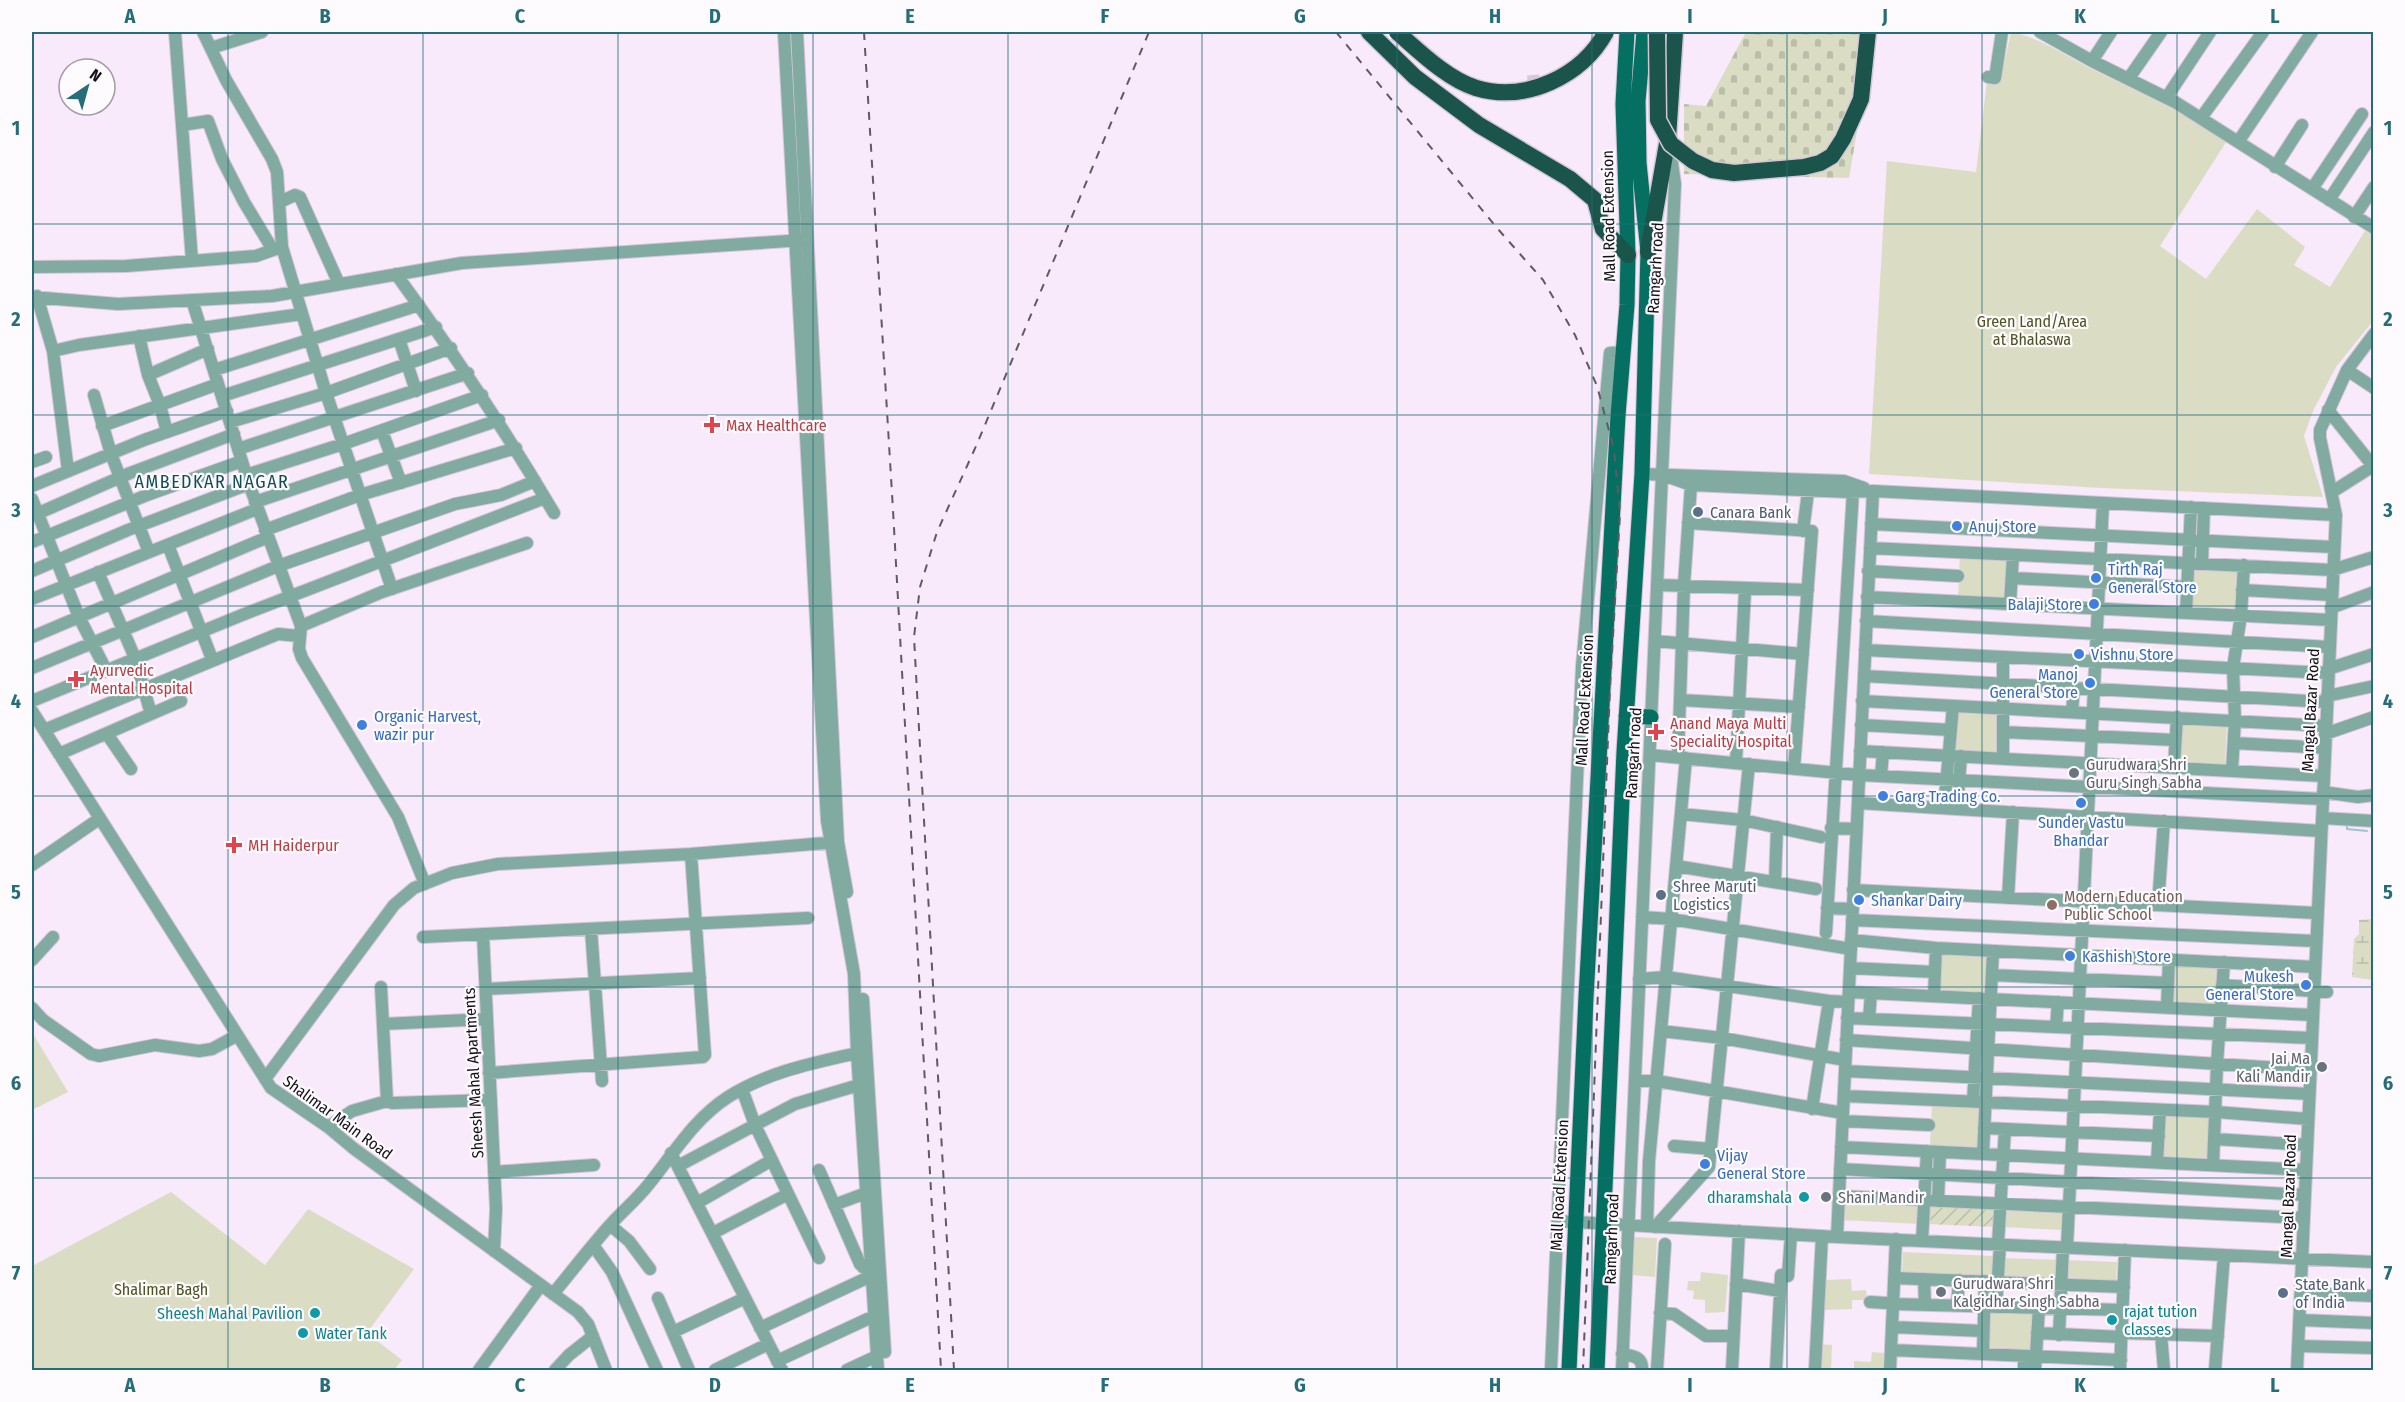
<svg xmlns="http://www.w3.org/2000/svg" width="2405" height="1402" viewBox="0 0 2405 1402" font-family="'Fira Sans Condensed',sans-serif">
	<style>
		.green { fill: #daddc3 }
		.wetland { fill: url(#wetland-marsh) }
		.cemetery { fill: url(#cemetery-stones) }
		.garden { fill: url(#garden-furrows) }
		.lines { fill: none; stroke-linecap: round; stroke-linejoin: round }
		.stream { stroke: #a0c3d1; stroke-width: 2 }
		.minor-tunnel { stroke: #d6c9d9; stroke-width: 12; stroke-dasharray: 12 6; stroke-linecap: butt }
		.minor-casing { stroke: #d4c6d7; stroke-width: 14 }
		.major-casing { stroke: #d4c6d7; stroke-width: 17 }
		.highway-casing { stroke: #d4c6d7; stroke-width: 19 }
		.minor { stroke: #81aaa1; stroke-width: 12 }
		.major { stroke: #057062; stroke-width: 15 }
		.highway { stroke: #1a544b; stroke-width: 16 }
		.rail { stroke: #615963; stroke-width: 2; stroke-dasharray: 8 8; stroke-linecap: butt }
		.highway-bridge-casing { stroke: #d4c6d7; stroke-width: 19; stroke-linecap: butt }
		.highway-bridge { stroke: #1a544b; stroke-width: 16 }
		.grid { fill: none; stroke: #256d79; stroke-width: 1.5; stroke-opacity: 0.55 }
		.health-dot { fill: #e0444e; stroke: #fefbfe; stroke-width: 2 }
		.service-dot { fill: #5c6f8a; stroke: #fefbfe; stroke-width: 2 }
		.shop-dot { fill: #3f7fe0; stroke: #fefbfe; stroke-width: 2 }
		.worship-dot { fill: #6b7280; stroke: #fefbfe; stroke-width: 2 }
		.education-dot { fill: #8d6e63; stroke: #fefbfe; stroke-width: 2 }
		.culture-dot { fill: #0f9aa8; stroke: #fefbfe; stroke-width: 2 }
		.labels { text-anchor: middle; stroke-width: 4.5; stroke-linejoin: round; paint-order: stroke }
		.street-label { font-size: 16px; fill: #161117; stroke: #fefbfe }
		.park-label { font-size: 16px; fill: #50531f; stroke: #fefbfe }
		.health-label { font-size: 16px; fill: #be3a42; stroke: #fefbfe; text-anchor: start }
		.service-label { font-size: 16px; fill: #4e5e75; stroke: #fefbfe; text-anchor: start }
		.shop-label { font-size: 16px; fill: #366cbe; stroke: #fefbfe; text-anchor: start }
		.worship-label { font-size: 16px; fill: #5b616d; stroke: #fefbfe; text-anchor: start }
		.education-label { font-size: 16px; fill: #785e54; stroke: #fefbfe; text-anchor: start }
		.culture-label { font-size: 16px; fill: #0d838f; stroke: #fefbfe; text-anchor: end }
		.neighbourhood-label { font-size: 18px; letter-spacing: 1.5px; fill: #0f4c55; stroke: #fefbfe }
		.neatline { fill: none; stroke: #256d79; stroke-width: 2 }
		.grid-label { font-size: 20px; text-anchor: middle; font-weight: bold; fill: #256d79 }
	</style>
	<defs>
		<pattern id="wetland-marsh" width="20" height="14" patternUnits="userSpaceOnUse" patternTransform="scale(1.5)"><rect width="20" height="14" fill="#daddc3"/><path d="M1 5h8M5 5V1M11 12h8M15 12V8" fill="none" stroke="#babda7"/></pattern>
		<pattern id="cemetery-stones" width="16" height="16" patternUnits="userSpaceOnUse" patternTransform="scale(1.5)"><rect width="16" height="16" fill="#daddc3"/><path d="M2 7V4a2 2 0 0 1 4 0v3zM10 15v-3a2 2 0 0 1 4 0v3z" fill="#babda7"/></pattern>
		<pattern id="garden-furrows" width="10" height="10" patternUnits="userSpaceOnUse" patternTransform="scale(1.5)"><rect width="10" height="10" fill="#daddc3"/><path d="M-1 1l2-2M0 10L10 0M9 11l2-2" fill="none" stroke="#babda7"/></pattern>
	</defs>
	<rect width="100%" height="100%" fill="#f8e9fb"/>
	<path class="green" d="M2011,32C2042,38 2069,58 2098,72C2142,94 2187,112 2228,139L2160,246L2206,279L2257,209L2305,247L2294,265L2330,287L2365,231L2373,236V321L2336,367L2313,411L2304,436L2323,497L2101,488L1869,474L1887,161L1976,172L1987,81L2001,78Z
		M1960,555L2010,558L2008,601L1958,598Z
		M2192,566L2239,568L2237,608L2191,606Z
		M1955,711L2002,713L2000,754L1954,752Z
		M2180,721L2227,723L2225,764L2179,762Z
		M1939,952L1986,954L1984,994L1937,992Z
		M2171,963L2218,965L2216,1006L2169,1004Z
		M32,1032L68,1092L32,1110Z
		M1932,1104L1982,1106L1980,1147L1930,1145Z
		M2164,1115L2210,1117L2209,1158L2162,1156Z
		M171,1192L265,1265L308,1209L414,1269L367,1333L402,1360L394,1370H32V1266Z
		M1842,1199L1921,1204L1920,1224L1841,1220Z
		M2002,1207L2066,1210L2064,1230L2001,1227Z
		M1634,1237L1657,1238L1655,1277L1631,1275Z
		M1903,1252L1993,1256L1992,1279L1902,1275Z
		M2003,1258L2059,1260V1281L2002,1279Z
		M2067,1260L2117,1262L2116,1283L2066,1281Z
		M1701,1272L1728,1275L1725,1312L1705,1313V1300L1693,1299L1694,1291L1687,1290L1688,1281H1700Z
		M1851,1279L1852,1291L1866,1290L1867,1300H1852V1309L1823,1310L1825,1280Z
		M1989,1309L2035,1311L2034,1352L1987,1350Z
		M1819,1344L1832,1345L1831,1370H1818Z
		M1872,1352L1884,1353L1883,1370H1854V1361L1871,1362Z"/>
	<path class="wetland" d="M2373,919V980L2352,977L2354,939L2359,934V920Z"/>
	<path class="cemetery" d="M1746,32H1874L1849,178L1684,174V104L1706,106Z"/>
	<path class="garden" d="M1927,1203L1997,1207L1996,1227L1926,1224Z"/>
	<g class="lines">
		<path class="stream" d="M2347,825V829L2367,831"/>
		<path class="minor-tunnel" d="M1533,75L1535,97"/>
		<defs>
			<path id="minor" d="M175,32L182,125L208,121L222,159L244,202L273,250L282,247
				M203,32L226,80L272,159L277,172L282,247L326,393L392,589
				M784,32L827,821L854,974L857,1053L878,1370
				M797,32L838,842L847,892
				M2040,32L2092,61L2175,102L2374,228
				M211,48L262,32
				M2092,61L2111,32
				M1988,77L1995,78L2002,32
				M2129,78L2161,32
				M2167,97L2210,32
				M2201,118L2263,32
				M182,125L192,261
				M2238,142L2312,32
				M2275,167L2302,125
				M2312,189L2362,114
				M2329,200L2374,132
				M280,202L295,195L300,197L339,284
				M2354,217L2374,187
				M32,267L126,266L256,256L273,250
				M396,274C453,352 505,430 554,513
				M37,296L53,351L68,471
				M32,297L118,304L272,296L462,263L803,240
				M192,300L249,484L301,626L299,649L302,658L398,817L425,884
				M139,336L148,375L160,405L167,432
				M399,339L416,391
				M53,351L79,345L302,314
				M214,370L419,305
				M2347,370L2374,388
				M148,375L208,349
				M94,395L111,454L149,552
				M222,396L436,327
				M2328,410L2373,466L2332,492
				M230,422L326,393L451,348
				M102,426L218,384
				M382,431L401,483
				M238,449L468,373
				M32,462L46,457
				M1642,474L1844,481L1864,488
				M246,475L343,444L482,395
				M1663,475L1691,485L1847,492L1873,491L2336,515L2297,1370
				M32,486L144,440L227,411
				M32,499L79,617L106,670
				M255,502L499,420
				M2336,515L2320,438V430L2347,370L2374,334
				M32,516L130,473L234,434
				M1688,523L1812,531L1794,769
				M1871,524L2333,547
				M265,530L360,495L516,448
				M1803,531L1809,484
				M32,542L147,495L242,461
				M168,545L212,659
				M1870,548L2332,570L2374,557
				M2202,563L2204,508
				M32,571L128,530L249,484
				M1868,571L1958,576
				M98,572L135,658L151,714
				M2012,578L2188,587
				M1658,585L1808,590
				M2242,590L2331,595
				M1867,597L2330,620
				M32,599L257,509
				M2010,604L2013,555
				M2331,608L2374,592
				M2186,613L2191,507
				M1866,621L2329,647
				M301,626L382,592L527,543
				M32,637L268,537
				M1655,641L1803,654
				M1865,650L2328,673
				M2003,657V758
				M32,668L278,566L455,504L501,495L535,481
				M2328,669L2374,654
				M1864,676L2327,702
				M2327,696L2374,686
				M1681,700L1799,707
				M32,701L242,615L545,498
				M1862,701L2326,726
				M32,711L271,1088L328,1127L353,1148L578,1312L588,1324L606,1370
				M2072,712L2074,687
				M1861,725L1951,730
				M44,730L278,634L299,636
				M2003,732L2175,740
				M107,734L131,769
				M2325,734L2374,717
				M2234,743L2325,748
				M1860,751L2323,776
				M59,754L181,701
				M1650,755L1859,775L2322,799
				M1678,757L1684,585L1691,485
				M1736,763L1745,590
				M2174,767L2177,717
				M2232,770L2235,720L2233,668L2241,615L2244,565
				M1881,776L1883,752
				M2323,792L2358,797L2374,795
				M1858,803L2321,831
				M1944,808L1953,706
				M1957,809L1961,756
				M1681,814L1743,820L1821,837
				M2322,818L2374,821
				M1831,828L1856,829
				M32,865L99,819
				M1676,866L1816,889
				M1775,881L1777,827
				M1853,890L2317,913
				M2008,898L2013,812
				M2158,905L2164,821
				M1827,908L1853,909
				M1642,917L1671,919L1851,949
				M1852,920L2316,941
				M591,929L602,1081
				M1826,933L1853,491
				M483,934L496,1209L494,1251
				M423,937L808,918
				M1851,940L1936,948L2315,967
				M32,960L53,937
				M1850,968L1935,972
				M1992,975L2168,983
				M1639,979L1666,977L1829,1001L1848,1002
				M2222,985L2327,992
				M381,987L387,1101L392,1103L491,1100
				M486,989L700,978
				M1849,992L2313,1015
				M1934,996L1936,948
				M863,999L885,1352
				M2167,1007L2169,959
				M32,1008L43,1020L91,1054L99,1056L155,1045L199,1051L212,1049L236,1036
				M1847,1018L2312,1038
				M1869,1019L1871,993
				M383,1024L487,1019
				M2056,1027L2058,1002
				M1661,1031L1722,1038L1845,1060
				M1846,1040L2311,1070
				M1845,1071L2309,1094
				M489,1073L703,1057L705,1055L691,854
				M265,1079L394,905L414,888L452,873L498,864L691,854L837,842
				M1635,1081H1657L1843,1113
				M742,1089L755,1125L795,1104L859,1085
				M1844,1096L2216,1112L2308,1119
				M1973,1101L1979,998
				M1812,1109L1829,1001
				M1843,1121L1929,1125
				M328,1127L352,1111L387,1101
				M1984,1128L2159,1136
				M2215,1139L2307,1145
				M1674,1146L1711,1149
				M1841,1147L2306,1170
				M671,1153L782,1370
				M1983,1154L1993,951
				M2157,1162L2160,1110
				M2213,1165L2217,1064L2224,962
				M678,1166L755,1125L819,1258
				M1840,1169L2305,1195
				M819,1170L860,1264L864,1268H871
				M494,1172L594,1165
				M1839,1196L2304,1218
				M1938,1201L1940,1152
				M697,1203L772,1160
				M834,1205L866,1193
				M1558,1221L1837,1237L2374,1262
				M610,1225L629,1241L650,1269
				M1647,1226L1649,1161L1686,758
				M1655,1227L1709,1167L1749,764
				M713,1233L788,1194
				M1837,1237L1873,491
				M1922,1241L1927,1151
				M1998,1244L2005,1129
				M593,1245L612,1272L657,1370
				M2067,1247L2103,503
				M1894,1278L2124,1287
				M1924,1279L1925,1305
				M1736,1284L1780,1291
				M2301,1293L2374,1296
				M553,1294C572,1271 591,1246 611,1224C623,1211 638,1198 649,1184C674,1153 694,1119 728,1097C767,1072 813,1063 857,1053
				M658,1298L689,1370
				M1870,1302L1887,1303
				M1893,1304L2123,1310
				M1957,1306L1959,1280
				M1996,1307L2000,1244
				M1660,1313L1674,1314L1706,1336H1733
				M2300,1320L2374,1323
				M1892,1327L1983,1331
				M760,1328L871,1276
				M673,1332L745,1298
				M2037,1333L2122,1337
				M2122,1333L2218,1336
				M2161,1334L2164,1370
				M2059,1335L2063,1247
				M2298,1346L2374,1348
				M1891,1350L2121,1360
				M1622,1354C1634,1356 1643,1357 1642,1370
				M1983,1354L1985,1281
				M777,1361L874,1316
				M479,1370L541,1285
				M555,1370L569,1355L593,1336
				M715,1370L768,1344
				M847,1370L877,1356
				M1551,1370L1582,666L1610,353L1623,352
				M1622,1370L1675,184L1670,148
				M1657,1370L1665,1244
				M1732,1370L1739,1231
				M1776,1370L1781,1275L1788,1276L1791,1234
				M1815,1370L1822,1236
				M1890,1370L1896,1239
				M2024,1370V1356
				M2035,1370L2039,1308
				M2120,1370L2125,1250
				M2215,1370L2224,1255"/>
			<path id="major" d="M1626,716L1651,717
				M1569,1370L1586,997L1618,415L1627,305L1628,255L1623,104L1627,32
				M1597,1370L1624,752L1642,474L1648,252L1639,163L1638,101L1644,32"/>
			<path id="highway" d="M1369,32L1415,77L1479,125L1570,179L1595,200L1603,229L1628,255
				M1648,252L1668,138L1675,32"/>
		</defs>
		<use href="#minor" class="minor-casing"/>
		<use href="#major" class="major-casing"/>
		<use href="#highway" class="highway-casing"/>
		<use href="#minor" class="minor"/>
		<use href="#major" class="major"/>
		<use href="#highway" class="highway"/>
		<path class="rail" d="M864,32L893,510L941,1370
			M1336,32L1497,228L1543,280L1575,335L1597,386L1614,449L1620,513L1610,687L1583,1370
			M954,1370L914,637L920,587L937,532L977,444L1149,32"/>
		<defs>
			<path id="highway-bridge" d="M1397,32C1419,51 1447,79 1476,88C1526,103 1582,76 1606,32
				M1657,32L1658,120L1671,144L1693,161L1712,170L1734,173L1804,167L1820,163L1832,156L1843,139L1861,99L1868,32"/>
		</defs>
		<use href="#highway-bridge" class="highway-bridge-casing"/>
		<use href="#highway-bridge" class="highway-bridge"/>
	</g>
	<path class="grid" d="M228,32V1370M423,32V1370M618,32V1370M813,32V1370M1008,32V1370M1202,32V1370M1397,32V1370M1592,32V1370M1787,32V1370M1982,32V1370M2177,32V1370M32,224H2374M32,415H2374M32,606H2374M32,796H2374M32,987H2374M32,1178H2374"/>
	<g class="health-dot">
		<path d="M709 416h6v6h6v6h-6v6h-6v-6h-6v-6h6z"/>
		<path d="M73 670h6v6h6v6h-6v6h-6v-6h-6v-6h6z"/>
		<path d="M1653 723h6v6h6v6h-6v6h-6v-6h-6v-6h6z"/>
		<path d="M231 836h6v6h6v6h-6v6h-6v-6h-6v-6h6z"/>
	</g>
	<g class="service-dot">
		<circle cx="1698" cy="512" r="6"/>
		<circle cx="1661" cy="895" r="6"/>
		<circle cx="2283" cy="1293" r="6"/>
	</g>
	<g class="shop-dot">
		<circle cx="1957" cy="526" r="6"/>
		<circle cx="2096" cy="578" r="6"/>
		<circle cx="2094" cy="604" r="6"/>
		<circle cx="2079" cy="654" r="6"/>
		<circle cx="2090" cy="683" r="6"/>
		<circle cx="362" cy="725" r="6"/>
		<circle cx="1883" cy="796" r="6"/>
		<circle cx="2081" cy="803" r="6"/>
		<circle cx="1859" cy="900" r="6"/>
		<circle cx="2070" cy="956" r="6"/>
		<circle cx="2306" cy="985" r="6"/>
		<circle cx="1705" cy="1164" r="6"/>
	</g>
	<g class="worship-dot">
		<circle cx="2074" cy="773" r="6"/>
		<circle cx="2322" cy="1067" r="6"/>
		<circle cx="1826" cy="1197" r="6"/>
		<circle cx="1941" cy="1292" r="6"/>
	</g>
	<circle class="education-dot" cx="2052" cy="905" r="6"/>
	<g class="culture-dot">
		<circle cx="1804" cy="1197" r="6"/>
		<circle cx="315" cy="1313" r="6"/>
		<circle cx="2112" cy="1320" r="6"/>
		<circle cx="303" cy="1333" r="6"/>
	</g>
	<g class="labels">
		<g class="street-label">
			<text transform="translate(1608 216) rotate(-91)" y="6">Mall Road Extension</text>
			<text transform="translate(1655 268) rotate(-87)" y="6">Ramgarh road</text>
			<text transform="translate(1584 700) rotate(-87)" y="6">Mall Road Extension</text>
			<text transform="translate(2310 710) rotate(-87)" y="6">Mangal Bazar Road</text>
			<text transform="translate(1633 753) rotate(-87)" y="6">Ramgarh road</text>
			<text transform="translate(473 1073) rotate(-93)" y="6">Sheesh Mahal Apartments</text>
			<text transform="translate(338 1117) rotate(36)" y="6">Shalimar Main Road</text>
			<text transform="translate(1559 1185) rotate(-87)" y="6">Mall Road Extension</text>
			<text transform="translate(2288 1196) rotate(-88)" y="6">Mangal Bazar Road</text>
			<text transform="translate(1611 1239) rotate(-88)" y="6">Ramgarh road</text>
		</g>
		<g class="park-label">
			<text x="2032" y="327">Green Land/Area<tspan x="2032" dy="18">at Bhalaswa</tspan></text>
			<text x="161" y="1295">Shalimar Bagh</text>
		</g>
		<g class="health-label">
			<text x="726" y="431">Max Healthcare</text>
			<text x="90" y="676">Ayurvedic<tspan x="90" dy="18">Mental Hospital</tspan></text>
			<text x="1670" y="729">Anand Maya Multi<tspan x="1670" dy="18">Speciality Hospital</tspan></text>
			<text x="248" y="851">MH Haiderpur</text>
		</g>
		<g class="service-label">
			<text x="1710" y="518">Canara Bank</text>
			<text x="1673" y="892">Shree Maruti<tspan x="1673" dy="18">Logistics</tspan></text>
			<text x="2295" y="1290">State Bank<tspan x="2295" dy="18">of India</tspan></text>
		</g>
		<g class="shop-label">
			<text x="1969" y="532">Anuj Store</text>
			<text x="2108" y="575">Tirth Raj<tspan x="2108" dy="18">General Store</tspan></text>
			<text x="2082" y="610" text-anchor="end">Balaji Store</text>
			<text x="2091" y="660">Vishnu Store</text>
			<text x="2078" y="680" text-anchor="end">Manoj<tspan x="2078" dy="18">General Store</tspan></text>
			<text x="374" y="722">Organic Harvest,<tspan x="374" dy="18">wazir pur</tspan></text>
			<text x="1895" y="802">Garg Trading Co.</text>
			<text x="2081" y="828" text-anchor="middle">Sunder Vastu<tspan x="2081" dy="18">Bhandar</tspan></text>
			<text x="1871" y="906">Shankar Dairy</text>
			<text x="2082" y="962">Kashish Store</text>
			<text x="2294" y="982" text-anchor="end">Mukesh<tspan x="2294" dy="18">General Store</tspan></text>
			<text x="1717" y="1161">Vijay<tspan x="1717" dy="18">General Store</tspan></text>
		</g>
		<g class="worship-label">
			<text x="2086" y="770">Gurudwara Shri<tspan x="2086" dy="18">Guru Singh Sabha</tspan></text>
			<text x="2310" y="1064" text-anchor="end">Jai Ma<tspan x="2310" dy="18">Kali Mandir</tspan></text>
			<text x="1838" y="1203">Shani Mandir</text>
			<text x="1953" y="1289">Gurudwara Shri<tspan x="1953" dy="18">Kalgidhar Singh Sabha</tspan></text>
		</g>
		<g class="education-label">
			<text x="2064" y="902">Modern Education<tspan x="2064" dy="18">Public School</tspan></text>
		</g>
		<g class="culture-label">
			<text x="1792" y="1203">dharamshala</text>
			<text x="2124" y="1317" text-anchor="start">rajat tution<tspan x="2124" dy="18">classes</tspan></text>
			<text x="303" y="1319">Sheesh Mahal Pavilion</text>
			<text x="315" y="1339" text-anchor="start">Water Tank</text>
		</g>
		<g class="neighbourhood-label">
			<text x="212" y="488">AMBEDKAR NAGAR</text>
		</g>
	</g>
	<rect width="2405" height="1402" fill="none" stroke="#fefbfe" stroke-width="66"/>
	<g transform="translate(87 87) rotate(36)"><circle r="28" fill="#fefbfe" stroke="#a19da2" stroke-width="1.5"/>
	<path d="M0-4.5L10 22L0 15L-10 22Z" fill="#256d79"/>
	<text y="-9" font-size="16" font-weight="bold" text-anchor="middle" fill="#161117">N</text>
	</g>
	<rect x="33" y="33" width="2339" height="1336" class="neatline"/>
	<g class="grid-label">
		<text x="130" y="23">A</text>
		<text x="325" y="23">B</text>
		<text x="520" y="23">C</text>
		<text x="715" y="23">D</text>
		<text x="910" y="23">E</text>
		<text x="1105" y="23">F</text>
		<text x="1300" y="23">G</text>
		<text x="1495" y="23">H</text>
		<text x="1690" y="23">I</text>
		<text x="1885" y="23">J</text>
		<text x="2080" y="23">K</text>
		<text x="2275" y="23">L</text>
		<text x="16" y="135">1</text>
		<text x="2388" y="135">1</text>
		<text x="16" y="326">2</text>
		<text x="2388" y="326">2</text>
		<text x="16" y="517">3</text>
		<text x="2388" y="517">3</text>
		<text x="16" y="708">4</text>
		<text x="2388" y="708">4</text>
		<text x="16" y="899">5</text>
		<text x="2388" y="899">5</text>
		<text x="16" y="1090">6</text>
		<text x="2388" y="1090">6</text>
		<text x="16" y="1280">7</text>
		<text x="2388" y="1280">7</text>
		<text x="130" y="1392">A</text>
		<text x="325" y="1392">B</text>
		<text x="520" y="1392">C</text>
		<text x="715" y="1392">D</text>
		<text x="910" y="1392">E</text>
		<text x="1105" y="1392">F</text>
		<text x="1300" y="1392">G</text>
		<text x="1495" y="1392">H</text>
		<text x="1690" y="1392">I</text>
		<text x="1885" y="1392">J</text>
		<text x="2080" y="1392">K</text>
		<text x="2275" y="1392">L</text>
	</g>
</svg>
